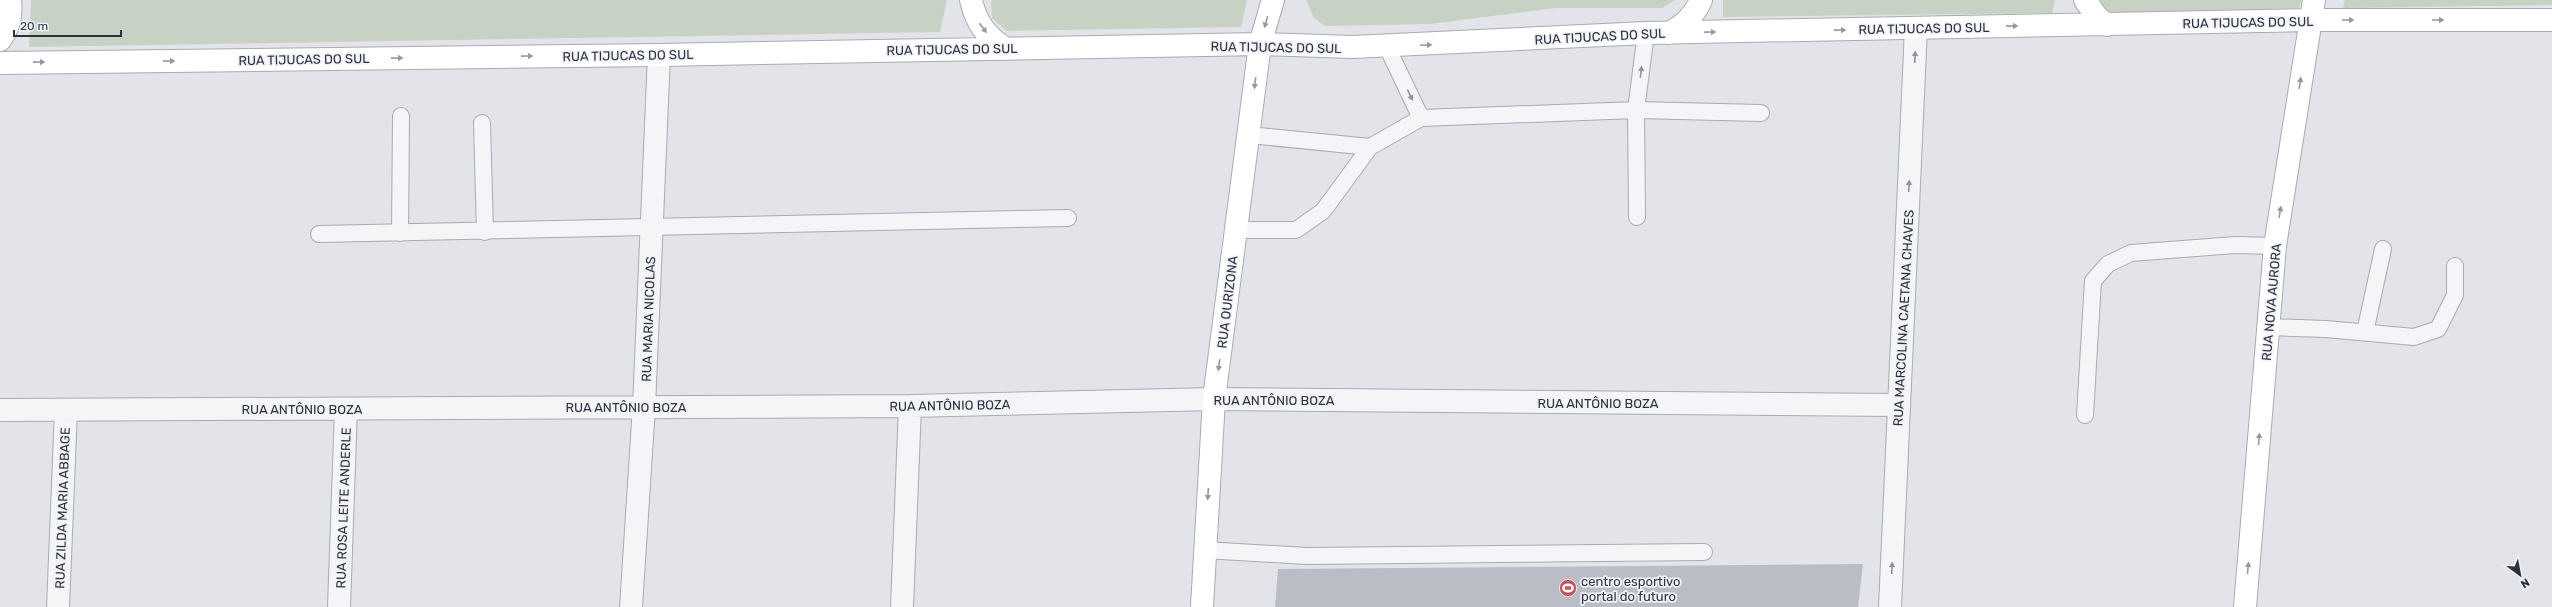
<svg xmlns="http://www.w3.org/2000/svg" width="2552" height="607" viewBox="0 0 2552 607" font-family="Rubik,sans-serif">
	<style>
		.green { fill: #c7d2c4 }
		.building { fill: #babdc5 }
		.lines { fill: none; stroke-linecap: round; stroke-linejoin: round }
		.service-casing { stroke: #a8abb3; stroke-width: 18 }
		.minor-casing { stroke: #a8abb3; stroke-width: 24 }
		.secondary-casing { stroke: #a8abb3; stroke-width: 24 }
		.service { stroke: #f5f5f8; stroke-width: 16 }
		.minor { stroke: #f5f5f8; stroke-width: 22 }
		.secondary { stroke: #fff; stroke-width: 22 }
		.oneway { fill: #9698a0 }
		.oneway2 { fill: #90939c }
		.labels { text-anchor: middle; stroke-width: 3.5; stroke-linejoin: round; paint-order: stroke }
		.street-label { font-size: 13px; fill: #2c3140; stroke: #f2f3f7 }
		.poi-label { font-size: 13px; fill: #2c3140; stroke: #f2f3f7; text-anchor: start }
	</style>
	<rect width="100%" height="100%" fill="#e2e4e9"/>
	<path class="green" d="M31,0H947L940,32L29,47Z
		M991,0H1247L1241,27L1007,31L992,18Z
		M1306,0H1675L1662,8H1556L1430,24L1325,26L1314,18Z
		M1723,0H2055L2052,13L1723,17Z
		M2100,0H2301L2299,8L2108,13Z
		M2345,0H2552V5L2343,8Z"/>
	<path class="building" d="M1863,564L1858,607H1275L1278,569Z"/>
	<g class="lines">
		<defs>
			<path id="service" d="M1387,47L1421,118
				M482,123L485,232
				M1249,135L1370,147
				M1637,217L1636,110L1646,33
				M1236,230H1296L1323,211L1370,147L1421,118L1636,110L1761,113
				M400,233L401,116
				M319,234L1068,218
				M2268,327L2326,329L2414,337L2438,329L2455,295V266
				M2365,332L2383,249
				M2085,415L2093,281L2108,264L2131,253L2235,245L2275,246
				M1204,550L1307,556L1704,552"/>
			<path id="minor" d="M0,410L910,406L1214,399L1899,405
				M58,607L66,410
				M339,607L346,409
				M631,607L644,407L659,55
				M902,607L910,406
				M1890,607L1916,28"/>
			<path id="secondary" d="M971,0C976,23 986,36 1006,49
				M2085,0L2097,17L2107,25
				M1669,33C1684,25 1694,16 1701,0
				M0,40C9,28 12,15 10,0
				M0,63L659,55L1260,44L1352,47L1646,33L2309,20H2552
				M1202,607L1214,399L1260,44L1273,0
				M2245,607L2275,246L2314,0"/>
		</defs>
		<use href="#service" class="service-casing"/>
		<use href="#minor" class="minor-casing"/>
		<use href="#secondary" class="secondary-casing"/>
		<use href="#service" class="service"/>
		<use href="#minor" class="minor"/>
		<use href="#secondary" class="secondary"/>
	</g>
	<defs><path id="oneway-solid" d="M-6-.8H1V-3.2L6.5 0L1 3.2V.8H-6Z"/></defs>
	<g class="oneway">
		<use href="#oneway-solid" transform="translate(2348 20)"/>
		<use href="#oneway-solid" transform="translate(2438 20)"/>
		<use href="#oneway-solid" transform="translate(1266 22) rotate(106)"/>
		<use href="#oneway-solid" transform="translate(2012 26) rotate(-1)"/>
		<use href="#oneway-solid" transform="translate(983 28) rotate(53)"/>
		<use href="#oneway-solid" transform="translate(1840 30) rotate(-1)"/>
		<use href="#oneway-solid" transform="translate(1710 32) rotate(-1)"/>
		<use href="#oneway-solid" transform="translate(1426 45) rotate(-3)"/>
		<use href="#oneway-solid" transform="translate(527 56) rotate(-1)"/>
		<use href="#oneway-solid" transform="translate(397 58) rotate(-1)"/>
		<use href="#oneway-solid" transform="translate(169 61) rotate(-1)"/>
		<use href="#oneway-solid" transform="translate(39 62) rotate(-1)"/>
		<use href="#oneway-solid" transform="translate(1255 83) rotate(97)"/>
		<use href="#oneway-solid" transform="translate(2300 83) rotate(-81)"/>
		<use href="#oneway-solid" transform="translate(2280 212) rotate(-81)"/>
		<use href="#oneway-solid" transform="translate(1219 365) rotate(97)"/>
		<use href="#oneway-solid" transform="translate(2259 439) rotate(-85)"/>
		<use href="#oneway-solid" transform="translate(1208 494) rotate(94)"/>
		<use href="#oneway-solid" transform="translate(2248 568) rotate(-85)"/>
	</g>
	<g class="oneway2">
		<use href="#oneway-solid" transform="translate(1915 57) rotate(-87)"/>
		<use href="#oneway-solid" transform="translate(1641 72) rotate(-83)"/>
		<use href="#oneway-solid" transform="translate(1410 95) rotate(65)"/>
		<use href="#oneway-solid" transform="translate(1909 186) rotate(-87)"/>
		<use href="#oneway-solid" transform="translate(1892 568) rotate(-88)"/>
	</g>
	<defs>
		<symbol id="stadium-disc" viewBox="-11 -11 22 22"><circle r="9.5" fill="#c1545c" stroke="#f2f3f7"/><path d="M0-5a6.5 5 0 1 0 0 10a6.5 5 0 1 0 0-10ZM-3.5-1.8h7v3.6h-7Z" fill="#fff"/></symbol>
	</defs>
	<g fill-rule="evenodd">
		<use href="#stadium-disc" x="1558" y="578" width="20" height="20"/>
	</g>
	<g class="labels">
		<g class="street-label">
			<text transform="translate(2248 22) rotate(-1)" y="5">RUA TIJUCAS DO SUL</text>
			<text transform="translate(1924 28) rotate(-1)" y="5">RUA TIJUCAS DO SUL</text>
			<text transform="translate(1600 36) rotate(-3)" y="5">RUA TIJUCAS DO SUL</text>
			<text transform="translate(1276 47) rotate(1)" y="5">RUA TIJUCAS DO SUL</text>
			<text transform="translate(952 49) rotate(-1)" y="5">RUA TIJUCAS DO SUL</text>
			<text transform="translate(628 55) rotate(-1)" y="5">RUA TIJUCAS DO SUL</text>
			<text transform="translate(304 59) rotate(-1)" y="5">RUA TIJUCAS DO SUL</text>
			<text transform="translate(1227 302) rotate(-83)" y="5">RUA OURIZONA</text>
			<text transform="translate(2271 302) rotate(-85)" y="5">RUA NOVA AURORA</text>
			<text transform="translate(1903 318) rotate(-87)" y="5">RUA MARCOLINA CAETANA CHAVES</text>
			<text transform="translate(648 319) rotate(-88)" y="5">RUA MARIA NICOLAS</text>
			<text x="1274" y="405">RUA ANTÔNIO BOZA</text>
			<text x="1598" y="408">RUA ANTÔNIO BOZA</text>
			<text transform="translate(950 405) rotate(-1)" y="5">RUA ANTÔNIO BOZA</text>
			<text x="626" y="412">RUA ANTÔNIO BOZA</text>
			<text x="302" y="414">RUA ANTÔNIO BOZA</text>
			<text transform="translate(62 508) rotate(-88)" y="5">RUA ZILDA MARIA ABBAGE</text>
			<text transform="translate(343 508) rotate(-88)" y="5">RUA ROSA LEITE ANDERLE</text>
		</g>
		<g class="poi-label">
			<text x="1581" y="586">centro esportivo<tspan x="1581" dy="15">portal do futuro</tspan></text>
		</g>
	</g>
	<g transform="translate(2520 575) rotate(148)" stroke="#f2f3f7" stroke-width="3" paint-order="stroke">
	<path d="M0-3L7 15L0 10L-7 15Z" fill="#2c3140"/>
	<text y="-6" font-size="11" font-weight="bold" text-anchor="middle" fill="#2c3140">N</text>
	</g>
	<path d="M14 30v6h107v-6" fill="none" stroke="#2c3140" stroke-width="2"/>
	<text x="20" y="30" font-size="12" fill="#2c3140" stroke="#f2f3f7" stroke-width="3" paint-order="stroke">20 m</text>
</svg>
